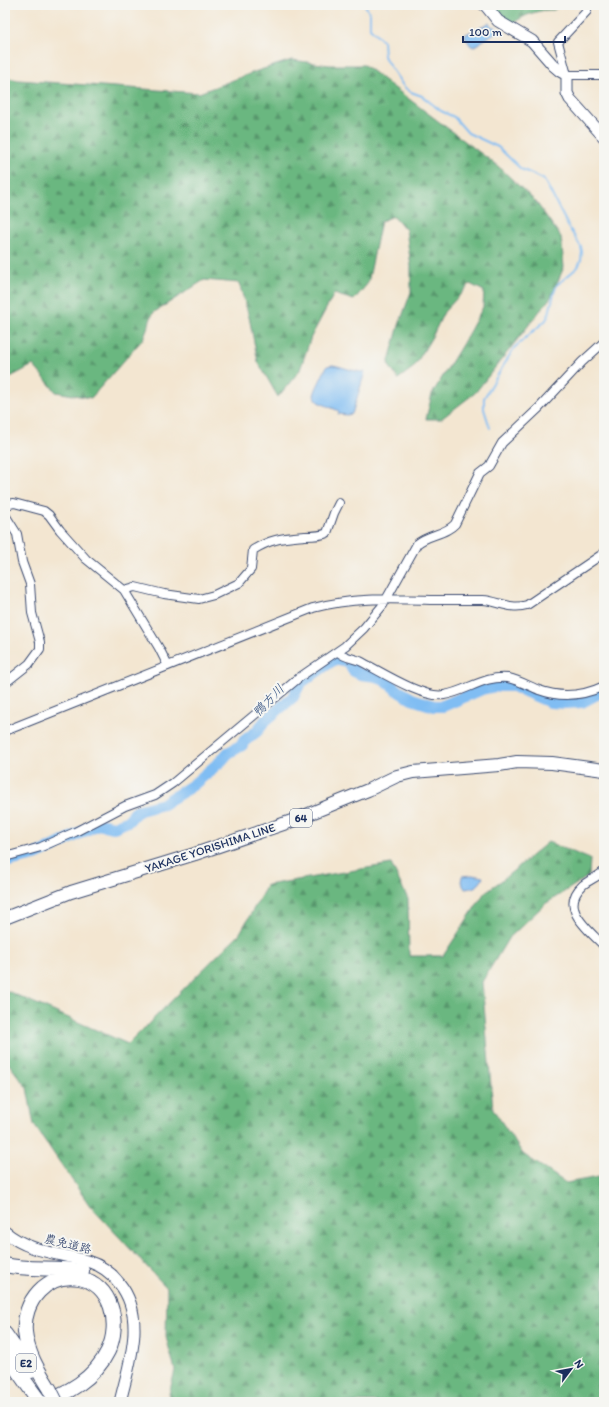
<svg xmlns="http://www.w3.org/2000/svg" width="609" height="1407" viewBox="0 0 609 1407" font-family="Itim,'Klee One',sans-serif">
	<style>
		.forest { fill: url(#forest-firs); stroke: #43736f }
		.water { fill: #80bdf3; stroke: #4e76a8 }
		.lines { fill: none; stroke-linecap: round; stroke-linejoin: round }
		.stream { stroke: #80bdf3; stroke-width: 2 }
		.river { stroke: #80bdf3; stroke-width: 12 }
		.street-casing { stroke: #3b4a6f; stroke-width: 10 }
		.secondary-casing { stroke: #3b4a6f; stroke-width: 13 }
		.primary-casing { stroke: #3b4a6f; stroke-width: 14 }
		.highway-casing { stroke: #3b4a6f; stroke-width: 16 }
		.street { stroke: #fff; stroke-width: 8 }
		.secondary { stroke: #fff; stroke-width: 11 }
		.primary { stroke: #fff; stroke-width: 12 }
		.highway { stroke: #fff; stroke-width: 14 }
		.highway-bridge-casing { stroke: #3b4a6f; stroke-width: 16; stroke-linecap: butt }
		.highway-bridge { stroke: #fff; stroke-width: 14 }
		.labels { text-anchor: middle; stroke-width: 4; stroke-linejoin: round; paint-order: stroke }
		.shield { fill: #f6f6f2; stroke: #5d6b8a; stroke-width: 1 }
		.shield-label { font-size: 11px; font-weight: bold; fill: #1b2f5e }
		.street-label { font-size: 12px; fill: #1b2f5e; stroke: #f6f6f2 }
		.water-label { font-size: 13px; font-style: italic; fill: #345283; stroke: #f6f6f2 }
	</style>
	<defs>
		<pattern id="forest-firs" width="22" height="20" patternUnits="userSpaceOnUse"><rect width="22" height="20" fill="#6bb780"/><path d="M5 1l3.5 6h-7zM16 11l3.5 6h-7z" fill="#57956c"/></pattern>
	</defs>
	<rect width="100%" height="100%" fill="#f6f6f2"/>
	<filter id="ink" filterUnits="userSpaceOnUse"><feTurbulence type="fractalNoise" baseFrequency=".025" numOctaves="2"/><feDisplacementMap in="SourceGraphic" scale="8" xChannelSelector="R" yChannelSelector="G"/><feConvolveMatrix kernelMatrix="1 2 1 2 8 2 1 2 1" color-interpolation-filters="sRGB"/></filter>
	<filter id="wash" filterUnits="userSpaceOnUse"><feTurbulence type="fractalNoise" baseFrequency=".012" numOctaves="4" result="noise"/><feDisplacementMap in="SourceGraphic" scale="16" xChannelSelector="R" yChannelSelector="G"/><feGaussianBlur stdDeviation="0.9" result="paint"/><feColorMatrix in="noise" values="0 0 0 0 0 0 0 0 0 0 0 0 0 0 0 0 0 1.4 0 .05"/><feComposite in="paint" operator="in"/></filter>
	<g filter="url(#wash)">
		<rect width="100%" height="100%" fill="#f3e6d1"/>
		<path class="forest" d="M493,5H560L554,10C539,9 524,15 512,24L495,11Z
			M292,60L329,65H364L499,167L536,202L561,237L564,267L551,297L475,393L441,419H426L432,394L463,343L483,307L484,291L470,284L444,312L433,335L414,367L398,379L388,364L399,325L411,292V266L406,230L394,216L381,221L368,283L354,300L334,294L311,337L300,370L278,397L258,362L249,317L239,283L204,280L153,313L143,339L91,398L56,392L33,365L5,380V77L18,80L199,93L257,71Z
			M548,842L590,859L589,876L545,904L508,939L482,982L493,1109L523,1154L566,1183L604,1176V1402H417V1399L411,1402H167L175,1370L166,1337L167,1288L90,1206L34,1125L27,1088L5,1059V990L128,1044L240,933L267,885L391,864L408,899L409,956H443L485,892L501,881Z"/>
		<path class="water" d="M489,23L492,27L495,26L498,31L473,47L470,45L464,35Z
			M333,365C344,367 354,372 365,372L352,414L347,415L338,414L339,411L318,402L314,395L316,389L327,366Z
			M472,875L483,877C480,886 474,888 465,889L461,882L462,876Z"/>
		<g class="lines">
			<path class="stream" d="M365,5L370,14V28L383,41L384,56L387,62L404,87L411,92L422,96L441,111L454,117L468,133L498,147L521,169L543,179L547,185L568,226L581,247L582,252L581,260L578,267L557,285L554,293L549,314L546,320L514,348L484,398V409L490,428"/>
			<path class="river" d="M5,862L35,855L53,847L98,824L114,827L128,821L135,813L140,810L163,804L193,785L221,761L228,753L242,745L243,742L257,731L266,720L293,697L300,683L336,658L349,663L354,671L360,674L376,676L386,681L400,692L412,699L434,706H443L482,689L496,686H513L550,702L566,703L582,702L597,694L604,692"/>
		</g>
	</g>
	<g filter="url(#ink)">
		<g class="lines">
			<defs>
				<path id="street" d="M587,5V11L558,42L567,75H602
					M5,505L14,503L44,511L49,515L60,530L86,559L124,590L159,648L168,666
					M5,515L17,534L22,562L30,584L32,613L40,642V649L29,664L5,683
					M124,590L135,587L164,594L199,599L214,595L239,583L251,569L253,550C272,538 284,538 305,536C313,536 321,536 327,533L334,513L339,503
					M338,652C345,658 353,658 360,661C380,671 423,699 444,695C465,692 485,675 508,678C518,680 529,686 539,690C561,698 583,696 604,686
					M5,731L313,608C353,597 393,599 434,600C450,600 467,600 483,600C499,601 510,610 527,605L604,553
					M5,857L41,847L75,832L125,806L155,795L173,783L300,677L345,646L364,628L383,605L417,544C428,534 445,535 455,524L480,473L489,466L502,443L539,408L582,362L604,342
					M604,871C598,877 589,880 583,885C558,908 588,929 604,946"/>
				<path id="secondary" d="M484,5L486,6L498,21L532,41L553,65L560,71L567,75V93L570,99L604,137
					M5,1232C29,1252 58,1253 87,1261C100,1265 111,1272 119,1283C147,1317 129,1364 120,1402"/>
				<path id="primary" d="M5,918L71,892L195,854L289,822L368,790L397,776L413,772L499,765L517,762L552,763L604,770"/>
				<path id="highway" d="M5,1265C30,1271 56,1266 82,1271
					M5,1334L31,1371
					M5,1353L34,1394
					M39,1402C67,1395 95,1378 108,1351C121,1324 112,1284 79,1278C47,1272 22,1302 25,1332C27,1353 39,1372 50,1390"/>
			</defs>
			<use href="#street" class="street-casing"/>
			<use href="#secondary" class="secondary-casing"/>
			<use href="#primary" class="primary-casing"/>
			<use href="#highway" class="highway-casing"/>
			<use href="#street" class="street"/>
			<use href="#secondary" class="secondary"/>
			<use href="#primary" class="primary"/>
			<use href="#highway" class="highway"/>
			<defs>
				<path id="highway-bridge" d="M50,1390L56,1402
					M34,1394L40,1402"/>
			</defs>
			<use href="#highway-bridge" class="highway-bridge-casing"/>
			<use href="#highway-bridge" class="highway-bridge"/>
		</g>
	</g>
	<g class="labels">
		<g class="shield">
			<rect x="290" y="809" width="22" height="18" rx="3"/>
			<rect x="16" y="1354" width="20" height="18" rx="3"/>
		</g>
		<g class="shield-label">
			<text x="301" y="822">64</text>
			<text x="26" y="1367">E2</text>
		</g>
		<g class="street-label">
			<text transform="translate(210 848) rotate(-18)" y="4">YAKAGE YORISHIMA LINE</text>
			<text transform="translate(68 1244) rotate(14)" y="4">農免道路</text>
		</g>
		<g class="water-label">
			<text transform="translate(268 700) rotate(-46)" y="5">鴨方川</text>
		</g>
	</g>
	<rect width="609" height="1407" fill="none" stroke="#f6f6f2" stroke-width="20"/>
	<g transform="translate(571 1369) rotate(58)" stroke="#f6f6f2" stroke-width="3" paint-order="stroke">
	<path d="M0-3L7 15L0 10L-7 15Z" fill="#1b2f5e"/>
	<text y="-6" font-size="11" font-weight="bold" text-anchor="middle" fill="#1b2f5e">N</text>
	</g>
	<path d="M463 36v6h102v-6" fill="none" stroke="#1b2f5e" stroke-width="2"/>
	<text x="469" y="36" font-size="12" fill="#1b2f5e" stroke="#f6f6f2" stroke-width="3" paint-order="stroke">100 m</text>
</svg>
